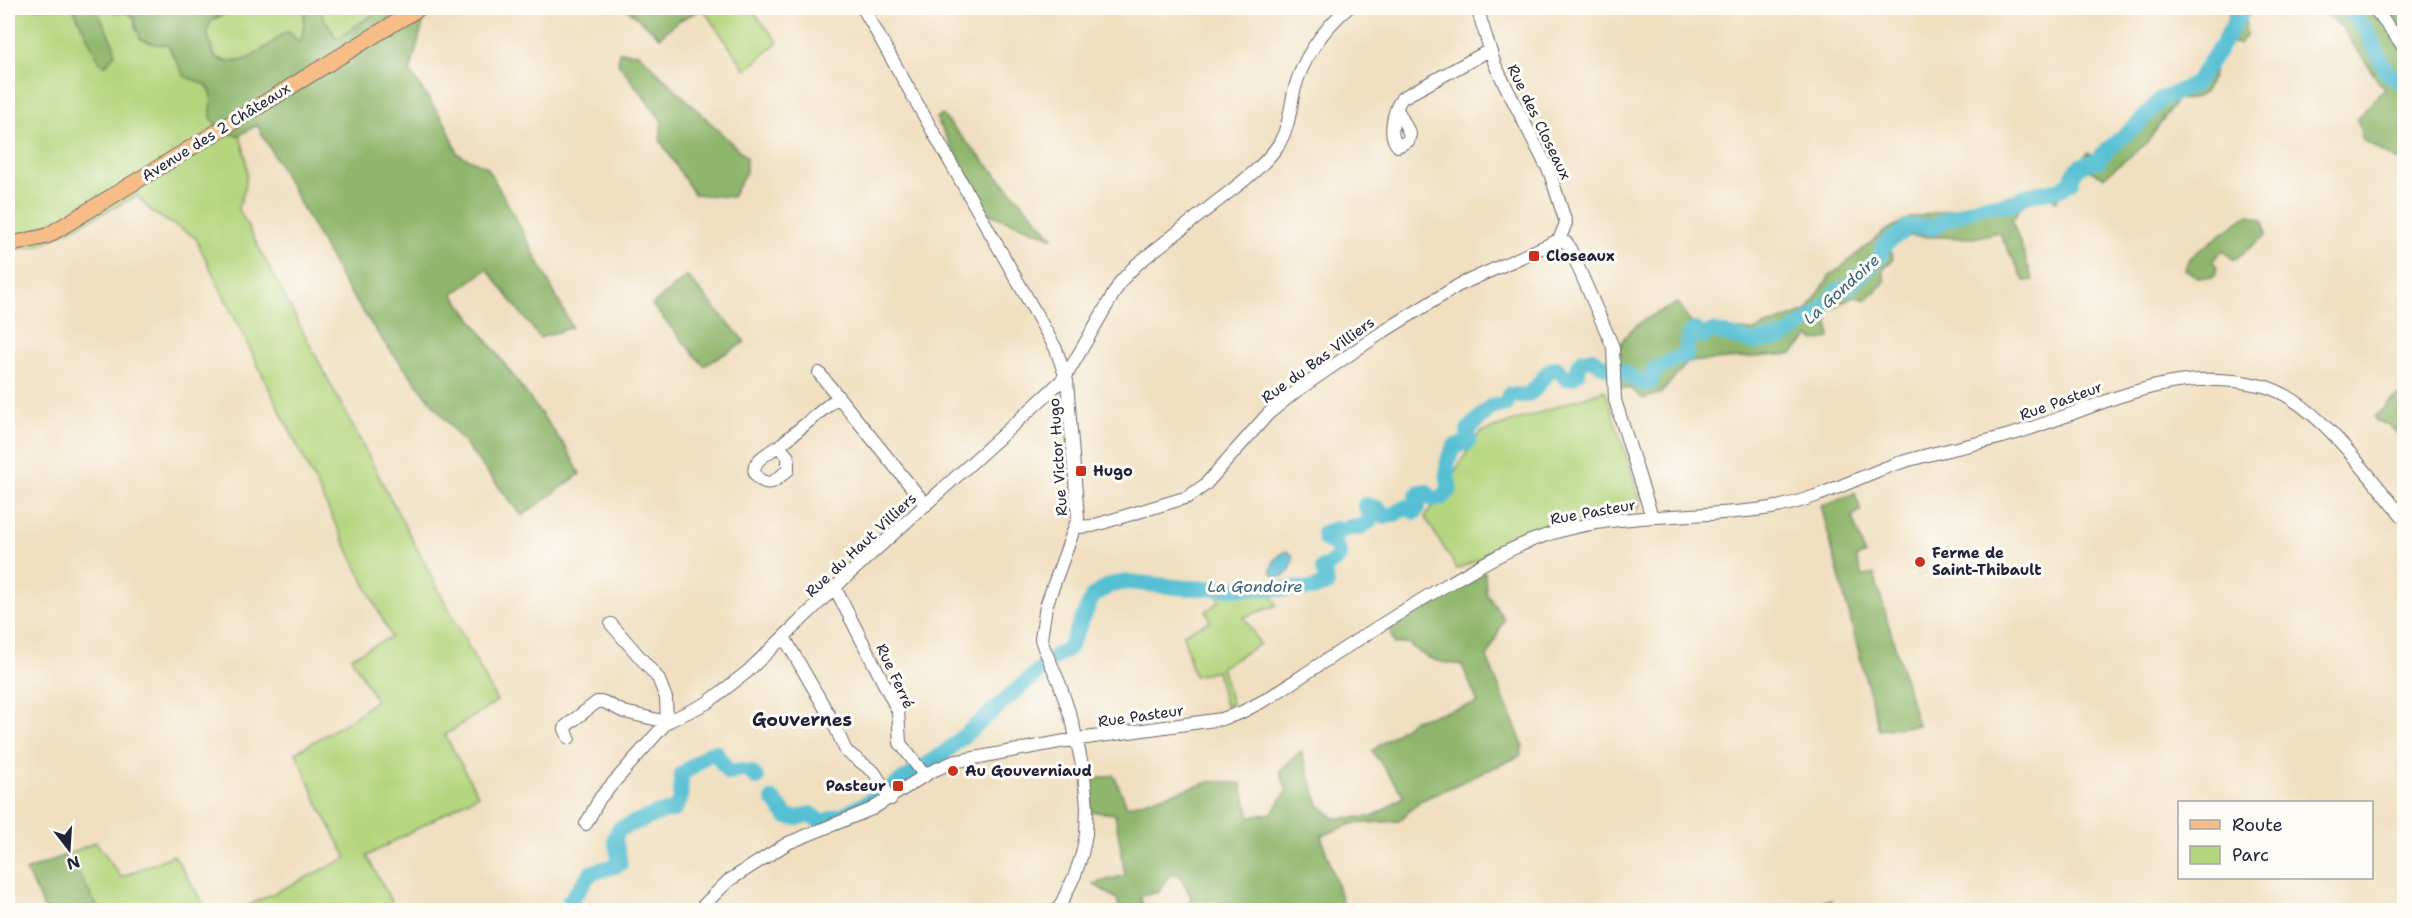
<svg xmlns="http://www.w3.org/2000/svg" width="2412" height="918" viewBox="0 0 2412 918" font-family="'Shantell Sans',sans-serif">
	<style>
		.green { fill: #b4d57d; stroke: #6b7c5c; stroke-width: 1.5 }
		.forest { fill: #8fb66c; stroke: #586c54; stroke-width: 1.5 }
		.water { fill: #56bfd2; stroke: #3c7086; stroke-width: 1.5 }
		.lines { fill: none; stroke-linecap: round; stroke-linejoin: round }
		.river { stroke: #56bfd2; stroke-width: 16 }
		.minor-casing { stroke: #6a646a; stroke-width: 14 }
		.major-casing { stroke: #6a646a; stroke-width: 17 }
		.minor { stroke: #fff; stroke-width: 12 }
		.major { stroke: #f7bd88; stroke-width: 15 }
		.poi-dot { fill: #c8321e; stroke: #fdfcf7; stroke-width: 2 }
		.labels { text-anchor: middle; stroke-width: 6; stroke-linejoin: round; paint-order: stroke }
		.street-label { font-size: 15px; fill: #22223b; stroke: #fdfcf7 }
		.poi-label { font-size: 15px; font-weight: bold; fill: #22223b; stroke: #fdfcf7; text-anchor: start }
		.water-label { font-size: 16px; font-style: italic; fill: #376177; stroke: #fdfcf7 }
		.quarter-label { font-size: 18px; font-weight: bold; fill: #22223b; stroke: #fdfcf7 }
	</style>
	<rect width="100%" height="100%" fill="#fdfcf7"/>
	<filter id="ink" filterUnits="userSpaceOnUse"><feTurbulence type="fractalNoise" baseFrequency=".0167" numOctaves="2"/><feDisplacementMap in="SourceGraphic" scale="12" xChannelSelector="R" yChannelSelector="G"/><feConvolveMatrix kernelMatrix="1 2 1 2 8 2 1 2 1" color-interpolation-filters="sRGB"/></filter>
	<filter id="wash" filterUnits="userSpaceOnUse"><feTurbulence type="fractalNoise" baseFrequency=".008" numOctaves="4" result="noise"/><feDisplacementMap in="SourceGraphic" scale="24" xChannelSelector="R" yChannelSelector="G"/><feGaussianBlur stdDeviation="1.35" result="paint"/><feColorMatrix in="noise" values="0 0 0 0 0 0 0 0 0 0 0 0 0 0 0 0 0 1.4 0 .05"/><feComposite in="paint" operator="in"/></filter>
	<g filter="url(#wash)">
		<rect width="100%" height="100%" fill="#f0dfc0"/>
		<path class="green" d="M8,8H112L116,13L125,12L134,17L135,28L156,44L168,45L172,54L207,85L212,95L211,117L221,133L240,135C249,165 250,179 238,208L497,701L445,735L478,795L367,856L396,910H239L347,858L320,808L296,752L352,719L376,700L351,657L391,637L195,237L153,213L137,196L37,246L8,250Z
			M235,8H305L303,34L299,44L291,33L286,32C262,49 244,72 214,56L207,32L211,21Z
			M318,8H372L374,14L336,39Z
			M704,8H750L778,42L746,70L703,9Z
			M1605,390L1641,501L1640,507L1635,510L1547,529L1457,569L1425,517L1480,433Z
			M1257,588L1268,590L1277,605L1244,617L1260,644L1221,667L1232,704L1225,706L1217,671L1194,676L1183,634L1211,621L1206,611L1220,601L1213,589Z
			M96,842L121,877L174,855L207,910H99L68,854Z"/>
		<path class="forest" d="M73,8H96L114,46L115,54L106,65L100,63Z
			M112,8H235L211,21L207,32L214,57C244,72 262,49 286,32L291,33L299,43L303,34L305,8H318L337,39L374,14L372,8H427L410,72L446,124L458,154L487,167L513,213L572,327L540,338L487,269L453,294L567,449L580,474L522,516L383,341L346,287L257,125L240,135L221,133L211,117L212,95L207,85L184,76L168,45L156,44L140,39L134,17L125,12L115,13Z
			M626,8H704L678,21L660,37Z
			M2230,8H2261L2245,16L2246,36L2239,44L2227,42L2225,53L2217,54C2212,80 2209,103 2177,99L2147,143L2104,177L2083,168L2075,172L2072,182L2056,201L2050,197L2025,201L2012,220L2033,280L2024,281L1999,232L1973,238L1903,236L1889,246L1893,259L1883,269L1885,282L1866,300L1854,296L1827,312L1830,338L1815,341L1809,337L1792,354L1688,362L1661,393L1643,399L1631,389L1616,387C1617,373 1616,357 1621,344C1629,324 1659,312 1678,303L1693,326L1753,331L1807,311L1829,277L1885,231L1910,218L1978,204L2062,182L2088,152L2096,157L2135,129L2155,100L2186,85L2226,40Z
			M2318,8H2357L2359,10L2362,8H2404V62L2402,64L2404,67L2403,164L2363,140L2357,119L2384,89L2343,29Z
			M619,52L638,53L746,157V172L732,197L694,194L660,140L662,121L618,63Z
			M942,115L1054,238L989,214L936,118Z
			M2249,214L2264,221L2266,235L2234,260L2223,250L2213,260L2217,269L2214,277H2197L2185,269L2189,258Z
			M687,276L745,342L704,366L652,305Z
			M2404,390V440L2389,425L2376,421L2374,417Z
			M1855,493L1861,511L1852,516L1865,555L1856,557L1862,576L1874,574L1918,725L1879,730L1821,506Z
			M1485,572L1486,593L1504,619L1487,658L1523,745L1520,756L1420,801L1399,821L1351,824L1321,836L1345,910H1181L1185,909L1191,897L1179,874L1169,875L1159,892L1140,896L1144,910H1120L1117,899L1093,884L1125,875L1115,814L1085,811L1083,782L1114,775L1127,806L1214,781L1241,784L1250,817L1272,813L1287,791L1280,771L1301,751L1319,805L1334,818L1373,817L1404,796L1372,751L1414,720L1478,703L1462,665C1435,662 1428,661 1408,643L1394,644L1389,627L1445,592Z
			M68,854L99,910H45L26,871Z
			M1831,900L1834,910H1770Z"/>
		<path class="water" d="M1287,551L1293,556C1293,568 1288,577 1276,577L1271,572C1272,561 1277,556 1287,551Z"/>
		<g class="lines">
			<path class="river" d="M2346,8L2368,33L2387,73L2404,84
				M750,772L757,778
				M773,799L787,817L798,818L810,814L821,822
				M828,820L847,814L879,796L943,754L1055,657L1069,648L1093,596L1110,585L1128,582L1186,588L1312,589L1327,584L1323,568L1336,560L1340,554L1335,544L1325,539L1324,533L1335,529L1342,531L1349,527L1358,528L1370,521L1372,516L1365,505L1379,509L1385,516L1393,515L1406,507L1415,512L1418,507L1416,497L1420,492H1426L1432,499L1441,498L1450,489C1446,473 1445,460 1455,446L1467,443L1469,440L1468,430L1492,406L1506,404L1509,395C1516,394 1522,397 1528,394C1541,388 1542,372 1556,368L1566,378L1572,377L1578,372L1579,365L1583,360L1592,359L1607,368L1621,371L1642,383L1651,382L1654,369C1666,365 1674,358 1686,355L1689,334L1695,330L1702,336L1713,331L1753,342L1784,337L1820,312L1837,291L1848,287L1879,258L1884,245L1909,227H1935L1945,220L1981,206L2011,204L2028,195L2061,189L2071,182C2075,165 2083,164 2099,160L2101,155L2137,125L2160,100L2195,84L2221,46L2237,18L2246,8
				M570,901L591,873L620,864L615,838L619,829L659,813L674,810L680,800L681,775L710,753L715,752L729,773L740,770"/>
		</g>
	</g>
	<g filter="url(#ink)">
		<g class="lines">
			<defs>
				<path id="minor" d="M863,8L1056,349L1067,381L1078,518L1046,606L1041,639L1044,648L1059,682L1073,724L1084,774L1087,807L1086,834L1082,854L1075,875L1058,910
					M1477,8L1495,65L1550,173L1566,223L1559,240
					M2374,8L2404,47
					M1397,109L1410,134L1408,141L1398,146C1387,136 1394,109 1402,98L1490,50
					M1559,240L1567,243L1572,253L1613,347L1615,400L1652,517
					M819,373L926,505
					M779,446C772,450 760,457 756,464C750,474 762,485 772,482C777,480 783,474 788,470V457L779,446L838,397
					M1077,527L1092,526L1188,497L1205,485L1268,414L1295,392L1381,333L1459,285L1559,240
					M835,588L898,711L900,743L925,776
					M611,624L658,678L666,698L667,722
					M784,637L833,722L846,751L874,772L891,799
					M569,738L565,729L566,726L597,702H604L624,712L667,722L707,703L747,672L848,575L1043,398L1066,376L1121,281L1136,265C1162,244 1189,224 1215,203C1238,185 1263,168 1279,144C1289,127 1290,110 1294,91C1302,59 1323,29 1348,8
					M586,824L600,798L667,722
					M699,910L728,881L788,843L872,809L930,772L953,762L1065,741L1222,719L1240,713L1267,699C1325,661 1383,622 1443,587C1472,570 1502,552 1533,540C1608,510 1692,520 1771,508C1813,501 1850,481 1890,466C1930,452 1972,446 2013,434C2101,408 2166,363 2263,386C2316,399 2368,477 2404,518"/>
				<path id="major" d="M8,245L47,236L419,8"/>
			</defs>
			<use href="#minor" class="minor-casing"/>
			<use href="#major" class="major-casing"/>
			<use href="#minor" class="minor"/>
			<use href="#major" class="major"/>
		</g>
	</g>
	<g class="poi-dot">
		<rect x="1528" y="250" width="12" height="12" rx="3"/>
		<rect x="1075" y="465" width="12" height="12" rx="3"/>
		<circle cx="1920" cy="562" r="6"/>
		<circle cx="953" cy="771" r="6"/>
		<rect x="892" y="780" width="12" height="12" rx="3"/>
	</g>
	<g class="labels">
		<g class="street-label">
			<text transform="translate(1539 122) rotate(64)" y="5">Rue des Closeaux</text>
			<text transform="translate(216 132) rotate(-32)" y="5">Avenue des 2 Châteaux</text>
			<text transform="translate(1318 360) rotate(-36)" y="5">Rue du Bas Villiers</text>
			<text transform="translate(2061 401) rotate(-20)" y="5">Rue Pasteur</text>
			<text transform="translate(1058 457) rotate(-94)" y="5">Rue Victor Hugo</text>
			<text transform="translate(1593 512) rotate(-10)" y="5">Rue Pasteur</text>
			<text transform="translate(861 545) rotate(-43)" y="5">Rue du Haut Villiers</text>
			<text transform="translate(895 676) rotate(65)" y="5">Rue Ferré</text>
			<text transform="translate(1141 716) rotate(-8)" y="5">Rue Pasteur</text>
		</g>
		<g class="poi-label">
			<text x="1546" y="261">Closeaux</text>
			<text x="1093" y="476">Hugo</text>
			<text x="1932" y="558">Ferme de<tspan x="1932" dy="17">Saint-Thibault</tspan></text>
			<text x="965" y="776">Au Gouverniaud</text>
			<text x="886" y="791" text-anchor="end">Pasteur</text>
		</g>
		<g class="water-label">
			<text transform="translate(1841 289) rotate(-42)" y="6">La Gondoire</text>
			<text x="1255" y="592">La Gondoire</text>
		</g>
		<g class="quarter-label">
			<text x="802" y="726">Gouvernes</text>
		</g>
	</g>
	<rect width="2412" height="918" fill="none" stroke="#fdfcf7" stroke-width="30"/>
	<rect x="2178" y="801" width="195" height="78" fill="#fdfcf7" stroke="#a5a5ac" stroke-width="1.5"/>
	<rect x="2190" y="820" width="30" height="9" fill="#f7bd88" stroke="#a5a5ac" stroke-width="1.5"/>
	<text x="2232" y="831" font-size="18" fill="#22223b">Route</text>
	<rect x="2190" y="846" width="30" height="18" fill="#b4d57d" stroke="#a5a5ac" stroke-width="1.5"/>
	<text x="2232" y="861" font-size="18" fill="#22223b">Parc</text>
	<g transform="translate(69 849) rotate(163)" stroke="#fdfcf7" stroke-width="4.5" paint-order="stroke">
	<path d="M0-4.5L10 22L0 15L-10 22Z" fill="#22223b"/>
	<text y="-9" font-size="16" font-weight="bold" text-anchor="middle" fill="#22223b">N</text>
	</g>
</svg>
